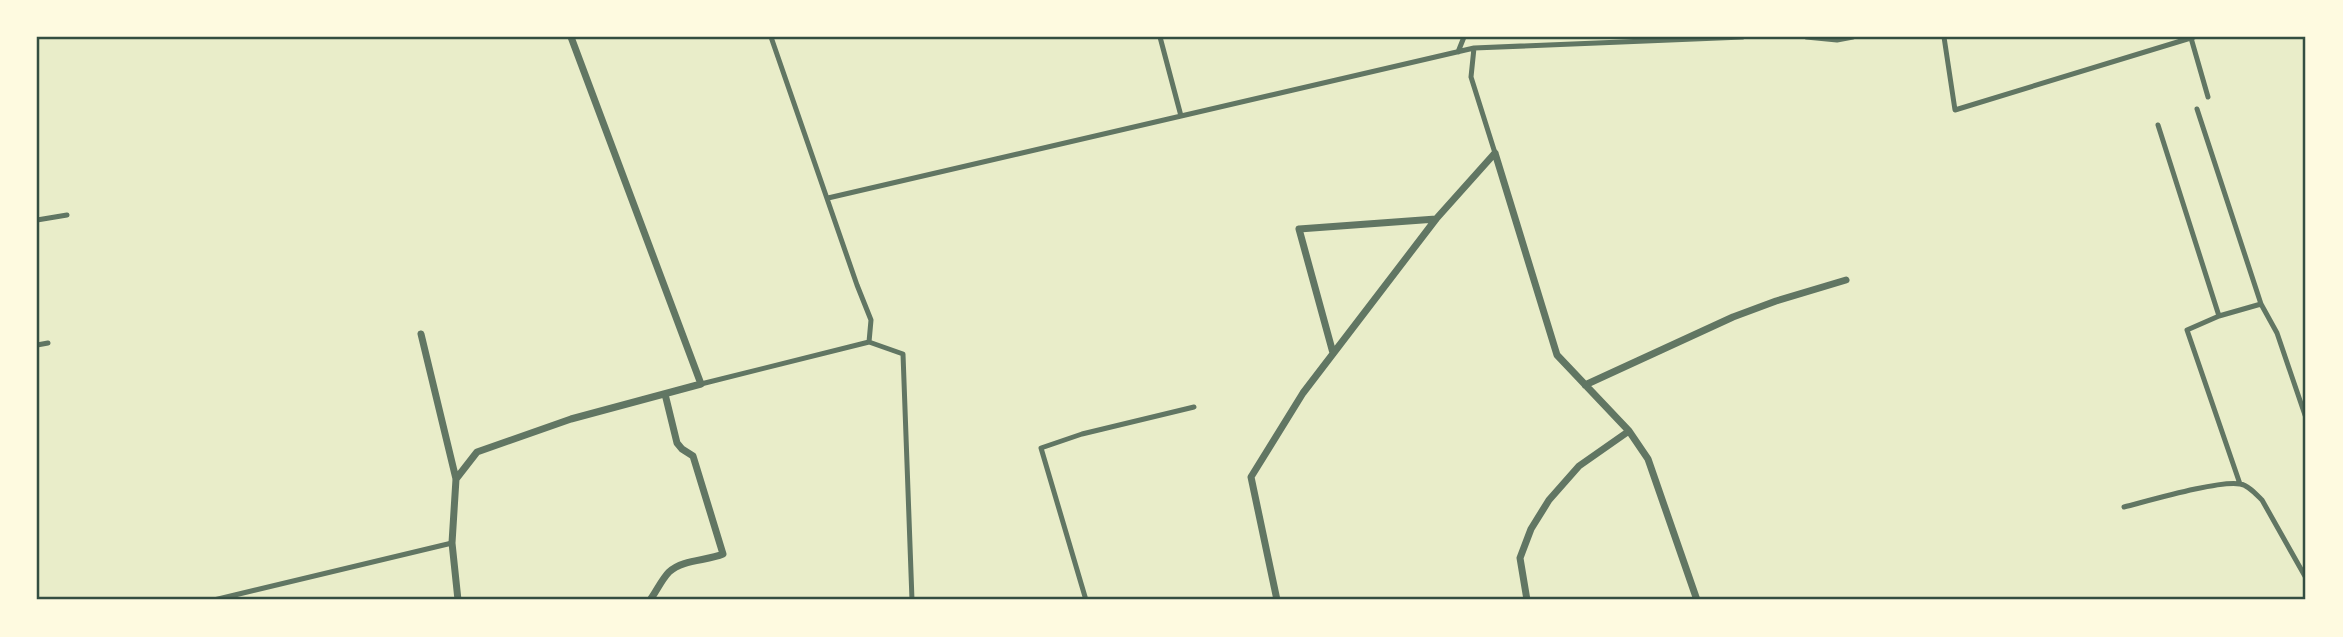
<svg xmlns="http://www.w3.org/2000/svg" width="2343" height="637" viewBox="0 0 2343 637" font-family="Cabin,sans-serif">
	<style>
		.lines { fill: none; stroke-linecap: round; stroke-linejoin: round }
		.service { stroke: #617663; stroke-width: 5 }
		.minor { stroke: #617663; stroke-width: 7 }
		.neatline { fill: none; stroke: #344e41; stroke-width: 2.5 }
	</style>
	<rect width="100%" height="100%" fill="#e9edc9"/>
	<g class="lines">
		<path class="service" d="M771,37L857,285L871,320L869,342
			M1160,37L1181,116
			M1806,37L1837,40L1853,37
			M1944,37L1955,110L2194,37
			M2191,38L2208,97
			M1474,48L1471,77L1495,153
			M1458,52L1464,37
			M2197,109L2261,304
			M2158,125L2219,316L2187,330L2240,484
			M828,198L1474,48L1743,37
			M37,220L67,215
			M2219,316L2261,304L2277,333L2306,418
			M37,345L48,343
			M701,384L869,342L903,354L912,600
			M2124,507C2148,501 2219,480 2240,484C2248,485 2256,494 2262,500L2306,578
			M214,600L452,543
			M1086,600L1041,448L1082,434L1194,407"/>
		<path class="minor" d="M1495,153L1557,355L1629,431L1648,459L1697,600
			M421,334L456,479L452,543L458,600
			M1333,353L1299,229L1436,219
			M1585,385L1733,317L1776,301L1846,280
			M456,479L477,452L571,419L701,384L571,37
			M650,600C656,592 662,579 669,572C683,559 707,561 723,554L693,456L682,449L677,443L665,394
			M1277,600L1251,477L1303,393L1436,219L1495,153
			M1527,600L1520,558L1531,529L1549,500L1579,466L1629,431"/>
	</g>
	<rect width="2343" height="637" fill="none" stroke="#fefae0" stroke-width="77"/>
	<rect x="38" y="38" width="2266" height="560" class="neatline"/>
</svg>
